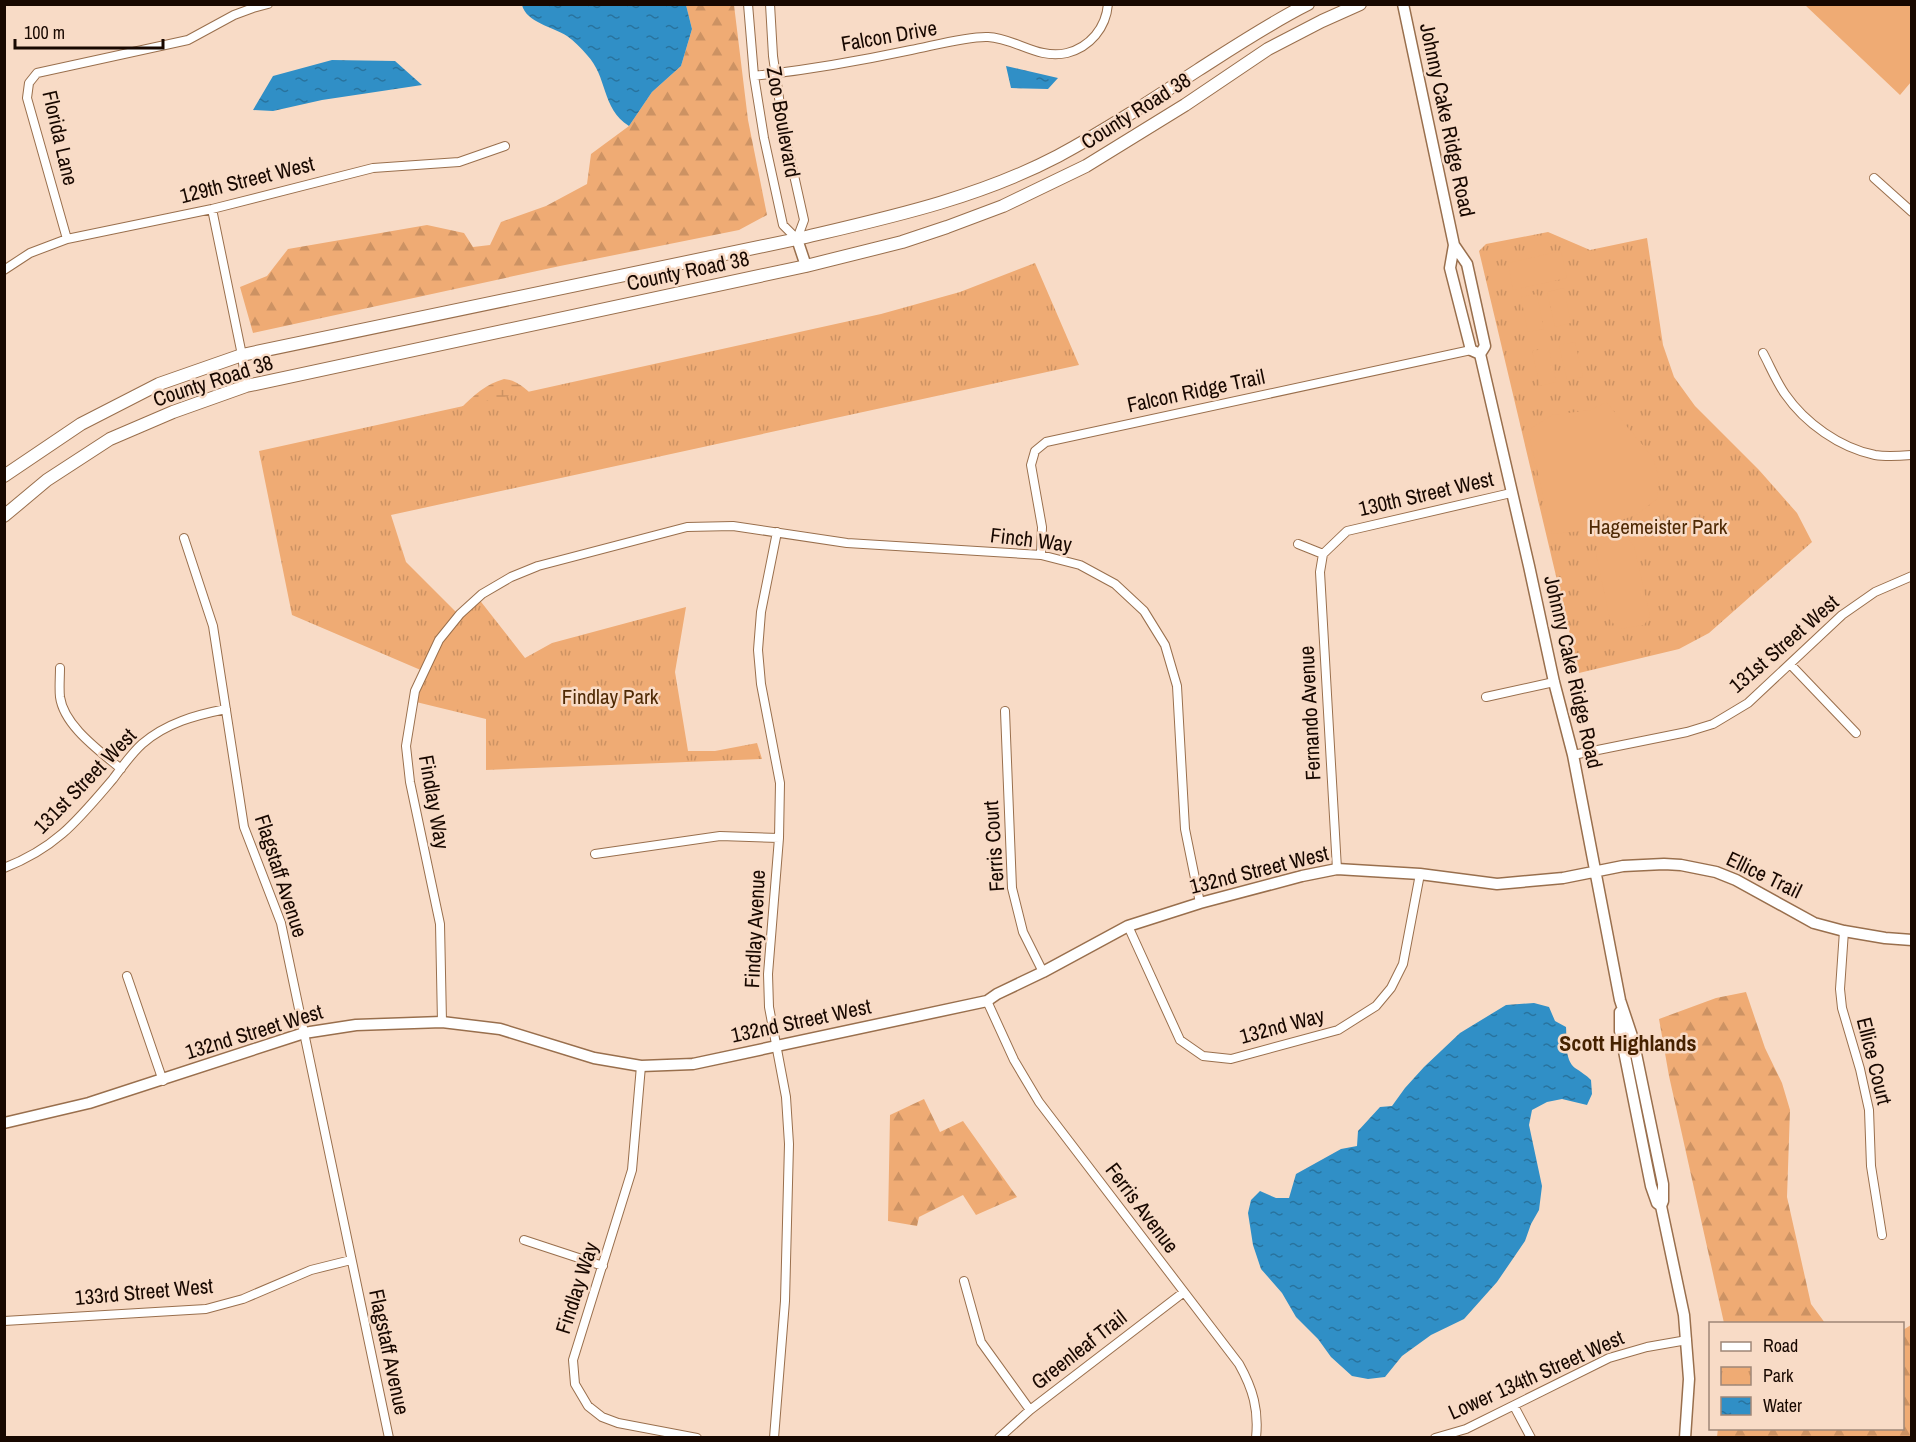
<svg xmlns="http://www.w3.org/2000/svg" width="1916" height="1442" viewBox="0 0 1916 1442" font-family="'Archivo Narrow',sans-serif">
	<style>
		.forest { fill: url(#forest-firs) }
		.wetland { fill: url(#wetland-marsh) }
		.park { fill: url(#park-tufts) }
		.pitch { fill: #efab74 }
		.water { fill: url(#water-ripples) }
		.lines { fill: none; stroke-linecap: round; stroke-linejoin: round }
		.minor-casing { stroke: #996f4d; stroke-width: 10 }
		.tertiary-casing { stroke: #996f4d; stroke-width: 13 }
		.secondary-casing { stroke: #996f4d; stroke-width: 14 }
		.minor { stroke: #fff; stroke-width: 8 }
		.tertiary { stroke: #fff; stroke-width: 10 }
		.secondary { stroke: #fff; stroke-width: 12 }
		.labels { text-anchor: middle; stroke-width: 5; stroke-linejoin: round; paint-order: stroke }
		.street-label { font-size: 21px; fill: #180800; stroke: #f8dbc6 }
		.park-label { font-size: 21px; fill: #4f2a05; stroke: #f8dbc6 }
		.neighbourhood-label { font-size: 22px; font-weight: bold; fill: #462200; stroke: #f8dbc6 }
	</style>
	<defs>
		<pattern id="forest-firs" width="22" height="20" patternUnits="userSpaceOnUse" patternTransform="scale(1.5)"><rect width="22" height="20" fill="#efab74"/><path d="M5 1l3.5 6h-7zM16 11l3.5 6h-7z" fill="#cc9263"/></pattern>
		<pattern id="wetland-marsh" width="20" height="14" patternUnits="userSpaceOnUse" patternTransform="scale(1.5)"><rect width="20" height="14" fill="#efab74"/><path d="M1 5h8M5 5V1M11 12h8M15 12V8" fill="none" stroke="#cc9263"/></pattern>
		<pattern id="park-tufts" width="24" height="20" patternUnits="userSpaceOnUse" patternTransform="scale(1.5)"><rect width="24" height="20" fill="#efab74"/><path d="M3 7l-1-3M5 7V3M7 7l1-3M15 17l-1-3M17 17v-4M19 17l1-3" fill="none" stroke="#cc9263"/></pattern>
		<pattern id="water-ripples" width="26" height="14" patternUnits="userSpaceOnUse" patternTransform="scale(1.5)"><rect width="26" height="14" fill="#308fc6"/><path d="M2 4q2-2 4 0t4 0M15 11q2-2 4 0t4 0" fill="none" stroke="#28739e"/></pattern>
	</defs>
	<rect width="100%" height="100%" fill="#f8dbc6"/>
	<path class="forest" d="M686,5H734L748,120L767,215L739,230L560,266L253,333L240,287L267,276L288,249L427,225L464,233L473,247L490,245L501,222L546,206L587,184L591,154L629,126L652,92L681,66L692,29Z
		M1746,992L1765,1048L1782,1083L1790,1110L1787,1197L1811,1304L1825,1323H1724L1669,1076L1659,1019L1716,998Z
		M924,1099L940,1132L963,1121L1017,1197L976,1215L963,1195L919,1217L917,1226L888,1221L890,1115Z
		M1911,1325V1437H1717L1718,1428H1902L1903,1330Z"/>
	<path class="wetland" d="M504,379C518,380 528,391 538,401L461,408C474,395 486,384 504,379Z"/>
	<path class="park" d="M1548,232L1590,250L1647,238L1663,345L1674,377L1695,406L1759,470L1797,513L1812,542L1709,633L1679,649L1579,673L1479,251L1486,244Z
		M1035,263L1079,365L391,515L406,562L459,615L478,598L525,658L552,643L686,607L675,672L688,751H715L757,743L762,759L486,770V719L412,701L423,671L292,615L259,451L881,314L960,292Z"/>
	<path class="pitch" d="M1805,5H1911V82L1900,95Z
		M1561,251L1567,278L1513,290L1508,263Z
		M1564,288L1571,323L1555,327L1547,292Z
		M1537,294L1544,329L1528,332L1521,297Z
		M1575,342L1583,377L1567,380L1559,345Z
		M1549,348L1556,382L1540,386L1532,351Z
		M1606,402L1652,456L1659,476L1657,499L1636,515L1591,530L1552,534L1528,430L1552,415L1591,410Z
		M1628,539L1634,546L1650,616L1644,625L1619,629L1610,620L1596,554L1602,544Z"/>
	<path class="water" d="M522,5H686L692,29L681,66L652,92L629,126C601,108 608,77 587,55C581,48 574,41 567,36C553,27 526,22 522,5Z
		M332,60L395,61L422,85L322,100L273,111L253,110L273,76Z
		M1006,66L1058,78L1048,89L1011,88Z
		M1534,1003L1549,1007L1555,1021L1566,1027C1567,1040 1564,1059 1575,1068C1581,1072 1586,1075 1591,1080L1592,1094L1587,1105L1562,1099L1547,1102L1532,1110L1529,1125L1542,1186L1539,1210L1531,1224L1525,1241L1497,1282L1464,1319L1431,1335L1402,1356L1385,1377L1368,1379L1352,1376L1331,1357L1318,1339L1296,1317L1282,1293L1261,1269L1253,1245L1248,1213L1251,1200L1260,1191L1276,1198H1289L1296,1174L1341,1149L1357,1146L1358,1131L1380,1107L1392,1106L1405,1088L1424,1067L1460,1033L1506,1005Z"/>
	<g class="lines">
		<defs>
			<path id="minor" d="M748,4L754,76L764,138L783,225L797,239L804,220L783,126L773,56L770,4
				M754,76C807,70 859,61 911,50C932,46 968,36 988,37C1015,38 1038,60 1067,53C1090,47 1106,28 1108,4
				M1874,178L1912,212
				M212,209L242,355L246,386
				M67,239L27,98L29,83L37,73L188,40L234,15L253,8L268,4
				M4,270L30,253L67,239L212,209L373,168L459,162L505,146
				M1763,353C1770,366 1776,381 1785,394C1805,423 1840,448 1875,455C1887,457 1899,456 1912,455
				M184,538L213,626L244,827L281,923L389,1438
				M1298,544L1323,554
				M1323,554L1320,572L1337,869
				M1323,554L1347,531L1511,493
				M1041,555L1042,527L1031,465L1035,451L1046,442L1471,350
				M1790,664L1856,733
				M60,668C60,677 59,688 60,697C64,726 100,751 121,769
				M1486,697L1554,682
				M1005,711L1012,888L1023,932L1043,972
				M1573,755L1687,732L1713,724L1748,703L1842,615L1875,592L1912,576
				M595,854L720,836L779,838
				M4,868C56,848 78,820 113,779C122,767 131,754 142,744C166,723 196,715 226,709
				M1128,926L1180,1040L1203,1056L1231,1059L1338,1030L1376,1006L1391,988L1403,964L1420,874
				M1844,931L1840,989L1842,1008L1860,1069L1869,1110L1871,1166L1882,1235
				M127,976L163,1081
				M987,1001L1014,1060L1039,1102L1239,1364C1253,1389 1259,1410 1256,1438
				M442,1022L440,924L410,782L406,746L415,691L439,640L460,614L482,594L511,577L538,566L687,527L733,526L847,543L1041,555L1080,565L1115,584L1144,611L1165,645L1177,686L1185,829L1200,903
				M641,1066L632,1170L573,1360L575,1384L588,1406L602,1417L618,1423L697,1438
				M524,1240L603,1266
				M964,1281L981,1342L1030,1410
				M4,1321L206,1309L243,1299L311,1270L351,1260
				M1514,1406L1531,1438
				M774,1438L785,1301L789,1144L786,1097L769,1007L768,974L779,838L780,783L761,684L758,650L761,612L777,532
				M999,1438L1030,1410L1184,1292
				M1435,1438L1466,1429L1609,1358L1647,1347L1687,1340"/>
			<path id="tertiary" d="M1403,4L1454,245L1450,268L1471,350L1480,354
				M797,239L806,266
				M1454,245L1467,264L1485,346L1480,354
				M1480,354L1529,566L1554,682L1573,755L1620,1000L1633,1039L1663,1184V1201L1661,1206L1684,1315L1689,1379L1685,1438
				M1620,1012V1031L1651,1186L1657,1203L1661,1206
				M4,1123L89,1103L304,1033L356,1025L442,1022L500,1029L594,1058L641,1066L693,1064L987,1001L997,994L1043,972L1128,926L1200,903L1302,876L1337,869L1420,874L1497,884L1563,878L1623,866L1664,864L1681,865L1716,872L1736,880L1814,923L1844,931L1885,938L1912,940"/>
			<path id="secondary" d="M4,476L81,424L159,384L242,355L797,239C886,218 976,199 1058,156C1106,130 1152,100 1198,70C1234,47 1270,23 1308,4
				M4,516L47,480L110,439L173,412L246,386L806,266L902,242L947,227L1003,206L1086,166L1185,105L1268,49L1322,21L1360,4"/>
		</defs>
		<use href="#minor" class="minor-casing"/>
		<use href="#tertiary" class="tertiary-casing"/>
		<use href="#secondary" class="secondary-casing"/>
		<use href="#minor" class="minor"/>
		<use href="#tertiary" class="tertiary"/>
		<use href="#secondary" class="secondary"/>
	</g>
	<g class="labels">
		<g class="street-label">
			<text transform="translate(889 36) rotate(-10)" y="7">Falcon Drive</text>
			<text transform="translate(1136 111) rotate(-32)" y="7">County Road 38</text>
			<text transform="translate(1447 120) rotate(78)" y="7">Johnny Cake Ridge Road</text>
			<text transform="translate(783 122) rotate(80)" y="7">Zoo Boulevard</text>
			<text transform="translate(60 138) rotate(77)" y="7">Florida Lane</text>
			<text transform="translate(247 180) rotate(-14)" y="7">129th Street West</text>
			<text transform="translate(688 271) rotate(-12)" y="7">County Road 38</text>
			<text transform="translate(213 381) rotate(-18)" y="7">County Road 38</text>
			<text transform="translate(1196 391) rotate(-12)" y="7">Falcon Ridge Trail</text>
			<text transform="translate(1426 494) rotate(-13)" y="7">130th Street West</text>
			<text transform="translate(1031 540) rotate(7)" y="7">Finch Way</text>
			<text transform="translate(1784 644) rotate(-41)" y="7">131st Street West</text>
			<text transform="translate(1573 672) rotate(77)" y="7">Johnny Cake Ridge Road</text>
			<text transform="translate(1310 713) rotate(-93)" y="7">Fernando Avenue</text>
			<text transform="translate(85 781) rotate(-46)" y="7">131st Street West</text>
			<text transform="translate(434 802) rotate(80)" y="7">Findlay Way</text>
			<text transform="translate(994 846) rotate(-94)" y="7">Ferris Court</text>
			<text transform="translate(1259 870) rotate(-14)" y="7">132nd Street West</text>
			<text transform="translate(1764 875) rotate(26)" y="7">Ellice Trail</text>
			<text transform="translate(281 876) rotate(72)" y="7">Flagstaff Avenue</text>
			<text transform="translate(755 929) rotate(-87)" y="7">Findlay Avenue</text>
			<text transform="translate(801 1021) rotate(-12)" y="7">132nd Street West</text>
			<text transform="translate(1282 1026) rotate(-15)" y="7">132nd Way</text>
			<text transform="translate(254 1032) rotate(-17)" y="7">132nd Street West</text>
			<text transform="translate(1874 1061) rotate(76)" y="7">Ellice Court</text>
			<text transform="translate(1142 1208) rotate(53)" y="7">Ferris Avenue</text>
			<text transform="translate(577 1288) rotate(-72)" y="7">Findlay Way</text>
			<text transform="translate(144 1292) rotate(-5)" y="7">133rd Street West</text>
			<text transform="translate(1079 1350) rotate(-38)" y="7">Greenleaf Trail</text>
			<text transform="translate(389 1352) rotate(78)" y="7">Flagstaff Avenue</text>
			<text transform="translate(1536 1375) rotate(-24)" y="7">Lower 134th Street West</text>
		</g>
		<g class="park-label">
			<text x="1658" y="534">Hagemeister Park</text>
			<text x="610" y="704">Findlay Park</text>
		</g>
		<g class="neighbourhood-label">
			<text x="1628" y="1051">Scott Highlands</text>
		</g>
	</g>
	<rect width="1916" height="1442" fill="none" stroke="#180800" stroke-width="12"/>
	<rect x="1709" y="1322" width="195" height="108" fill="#f8dbc6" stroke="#9e8777" stroke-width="1.5"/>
	<rect x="1721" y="1342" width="30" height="9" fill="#ffffff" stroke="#9e8777" stroke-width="1.5"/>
	<text x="1763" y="1352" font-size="18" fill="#180800">Road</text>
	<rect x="1721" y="1367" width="30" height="18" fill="url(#park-tufts)" stroke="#9e8777" stroke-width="1.5"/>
	<text x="1763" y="1382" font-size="18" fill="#180800">Park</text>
	<rect x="1721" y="1397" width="30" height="18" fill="url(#water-ripples)" stroke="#9e8777" stroke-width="1.5"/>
	<text x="1763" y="1412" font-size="18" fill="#180800">Water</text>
	<path d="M15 39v9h148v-9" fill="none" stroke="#180800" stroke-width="3"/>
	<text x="24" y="39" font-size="18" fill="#180800" stroke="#f8dbc6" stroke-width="4.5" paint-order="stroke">100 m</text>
</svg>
